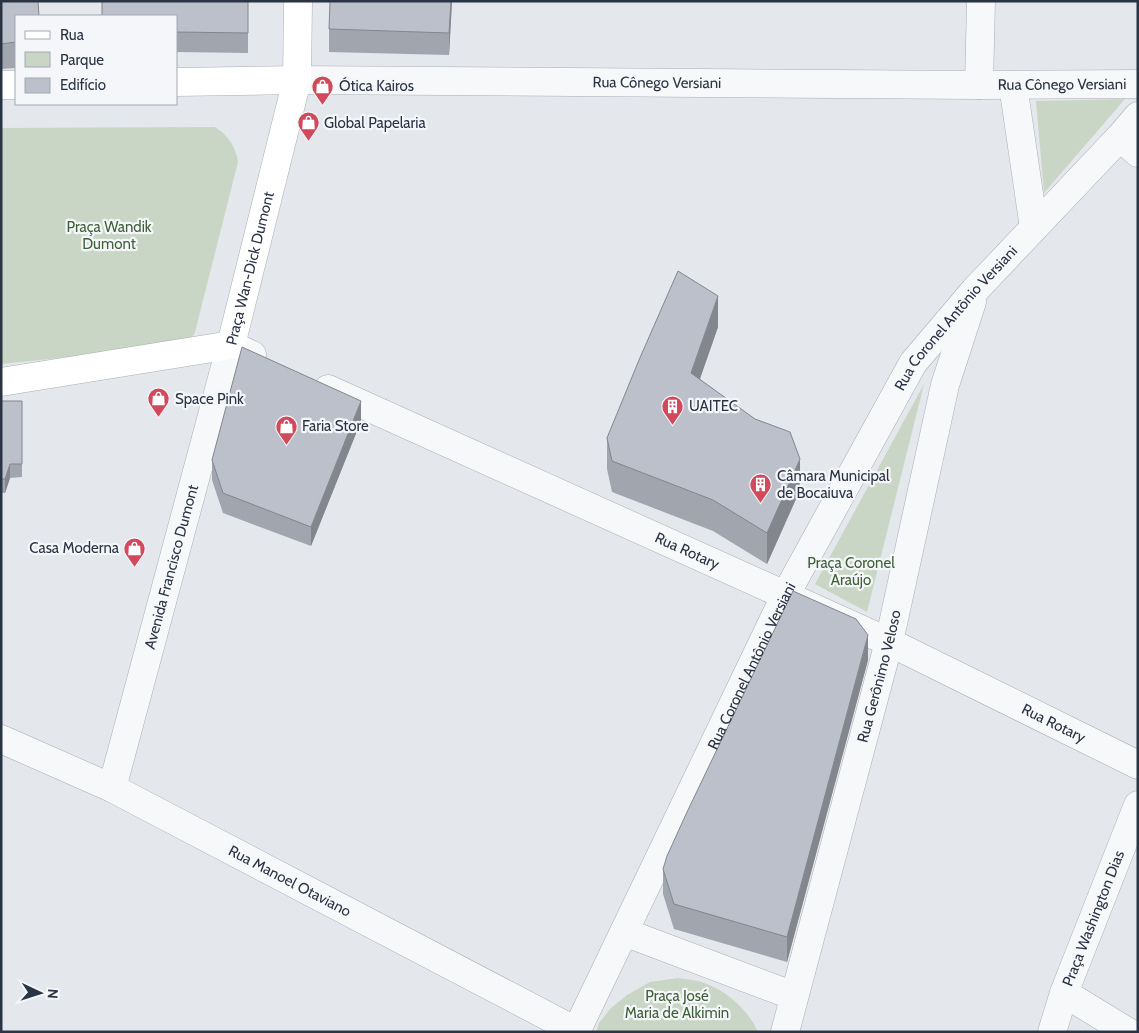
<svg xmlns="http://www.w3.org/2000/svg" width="1139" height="1033" viewBox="0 0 1139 1033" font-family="Cabin,sans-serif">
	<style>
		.green { fill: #c9d6c5 }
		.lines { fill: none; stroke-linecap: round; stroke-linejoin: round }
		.street-casing { stroke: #a9aeb7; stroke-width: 29 }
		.secondary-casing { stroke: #a9aeb7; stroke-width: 29 }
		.street { stroke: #f7f8fa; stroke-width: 28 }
		.secondary { stroke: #fff; stroke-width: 28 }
		.wall { fill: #a1a5ae }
		.shaded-wall { fill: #83868d }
		.building { fill: #bbc0ca; stroke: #83868d }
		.labels { text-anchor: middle; stroke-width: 4.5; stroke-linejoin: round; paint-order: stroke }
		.street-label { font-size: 15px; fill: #2b3445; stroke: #f4f6f9 }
		.poi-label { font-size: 15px; fill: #2b3445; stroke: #f4f6f9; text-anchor: start }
		.park-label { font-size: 15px; fill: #3f6138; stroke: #f4f6f9 }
	</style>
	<rect width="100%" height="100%" fill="#e4e7ec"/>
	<path class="green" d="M1125,99L1044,193L1036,101Z
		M215,127C228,135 236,147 238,162L195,332L191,340L167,347L1,364V128Z
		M924,384L867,612L815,584Z
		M678,978C685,979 692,980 698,981C724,988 747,1008 758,1032H596L599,1023L611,1008L627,995L650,982Z"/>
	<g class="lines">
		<defs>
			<g id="street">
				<path id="s1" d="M297,80L979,85L1138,84"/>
				<path d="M979,85L981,1"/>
				<path d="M1013,85L1034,228"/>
				<path d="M1120,137L1138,153"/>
				<path id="s2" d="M328,389L889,642L1138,765"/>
				<path id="s3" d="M1,739L112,788L576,1031"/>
				<path id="s4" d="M112,788L231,345L252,355"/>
				<path d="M624,932L794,996"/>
				<path d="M1064,993L1128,1032"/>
				<path id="s5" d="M576,1032L786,594L913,363L975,290L1120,137L1138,116"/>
				<path id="s6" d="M785,1032L889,642L945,385L972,302"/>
				<path id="s7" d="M1052,1032L1064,993L1138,805"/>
			</g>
			<g id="secondary">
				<path d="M176,82L297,80"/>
				<path d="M1,85H16"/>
				<path id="s8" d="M1,382L231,345L297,80L298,1"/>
			</g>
		</defs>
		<use href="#street" class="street-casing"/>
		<use href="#secondary" class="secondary-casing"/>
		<use href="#street" class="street"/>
		<use href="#secondary" class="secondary"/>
	</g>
	<path class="wall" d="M1,1L16,16V68L1,69Z
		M248,1V53L176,52V16Z
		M452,1L449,55L329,52V29Z
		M718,327L700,379L800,490L767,564L713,531L612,492L607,469V438Z
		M1,401H22V477L10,478L5,493H1Z
		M361,421L311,546L223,513L212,480V460Z
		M868,660L787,962L674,929L663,894V869Z"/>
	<path class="shaded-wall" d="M451,1H452L449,55V33Z
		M718,296V327L691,404V373Z
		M361,401V421L311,546V527Z
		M800,459V490L767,564V533Z
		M10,464V478L5,493V479Z
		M868,635V660L787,962V937Z"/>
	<path class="building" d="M1,1H38L39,16H16V42L1,44Z
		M102,1H248V33L176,32V16H102Z
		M330,1H451L449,33L329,29Z
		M678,271L718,296L691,373L755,419L790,432L800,459L767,533L713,500L612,461L607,438L639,360Z
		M242,347L361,401L311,527L223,493L212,460Z
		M1,401H22V464H10L5,479H1Z
		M793,591L856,619L868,635L787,937L674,904L663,869L667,856L687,812Z"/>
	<defs>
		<symbol id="shop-pin" viewBox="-11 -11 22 30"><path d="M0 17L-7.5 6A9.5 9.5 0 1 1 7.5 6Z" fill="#d1495b" stroke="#f4f6f9"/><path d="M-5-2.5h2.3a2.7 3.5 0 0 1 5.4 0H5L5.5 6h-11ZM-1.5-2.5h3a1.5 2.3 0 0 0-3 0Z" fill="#fff"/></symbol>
		<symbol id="building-pin" viewBox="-11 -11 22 30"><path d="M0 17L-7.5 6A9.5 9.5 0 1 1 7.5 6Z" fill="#d1495b" stroke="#f4f6f9"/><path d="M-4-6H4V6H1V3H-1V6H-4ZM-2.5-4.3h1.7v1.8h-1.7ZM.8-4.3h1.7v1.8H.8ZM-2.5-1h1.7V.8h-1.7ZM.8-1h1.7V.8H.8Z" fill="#fff"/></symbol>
	</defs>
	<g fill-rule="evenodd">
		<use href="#shop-pin" x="310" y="74" width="25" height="34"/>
		<use href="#shop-pin" x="296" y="110" width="25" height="34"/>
		<use href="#shop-pin" x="146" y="386" width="25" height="34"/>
		<use href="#building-pin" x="660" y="394" width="25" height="34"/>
		<use href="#shop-pin" x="274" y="414" width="25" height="34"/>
		<use href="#building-pin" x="748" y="472" width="25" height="34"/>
		<use href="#shop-pin" x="122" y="536" width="25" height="34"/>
	</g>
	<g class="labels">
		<g class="street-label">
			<text dy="5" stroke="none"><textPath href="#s1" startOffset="360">Rua Cônego Versiani</textPath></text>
			<text dy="5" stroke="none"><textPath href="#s1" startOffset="765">Rua Cônego Versiani</textPath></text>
			<text dy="5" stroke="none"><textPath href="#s8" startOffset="312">Praça Wan-Dick Dumont</textPath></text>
			<text dy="5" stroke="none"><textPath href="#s5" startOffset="811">Rua Coronel Antônio Versiani</textPath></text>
			<text dy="5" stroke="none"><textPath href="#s2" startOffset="394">Rua Rotary</textPath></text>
			<text dy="5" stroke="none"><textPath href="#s4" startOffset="229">Avenida Francisco Dumont</textPath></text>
			<text dy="5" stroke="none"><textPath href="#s5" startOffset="406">Rua Coronel Antônio Versiani</textPath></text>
			<text dy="5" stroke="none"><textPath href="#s6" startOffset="368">Rua Gerônimo Veloso</textPath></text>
			<text dy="5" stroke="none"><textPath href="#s2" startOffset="799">Rua Rotary</textPath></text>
			<text dy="5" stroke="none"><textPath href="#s3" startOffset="322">Rua Manoel Otaviano</textPath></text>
			<text dy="5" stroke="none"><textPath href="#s7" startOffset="121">Praça Washington Dias</textPath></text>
		</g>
		<g class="poi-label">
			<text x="339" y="91">Ótica Kairos</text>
			<text x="324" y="128">Global Papelaria</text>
			<text x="175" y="404">Space Pink</text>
			<text x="689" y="411">UAITEC</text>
			<text x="302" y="431">Faria Store</text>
			<text x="777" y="481">Câmara Municipal<tspan x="777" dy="17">de Bocaiuva</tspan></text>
			<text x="119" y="553" text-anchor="end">Casa Moderna</text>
		</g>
		<g class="park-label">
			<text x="109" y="232">Praça Wandik<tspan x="109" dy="17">Dumont</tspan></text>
			<text x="851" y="568">Praça Coronel<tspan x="851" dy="17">Araújo</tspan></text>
			<text x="677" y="1001">Praça José<tspan x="677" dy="17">Maria de Alkimin</tspan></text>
		</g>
	</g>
	<rect width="1139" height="1033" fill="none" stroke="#2b3445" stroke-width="5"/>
	<rect x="15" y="15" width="162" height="90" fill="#f4f6f9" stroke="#a4a8b1"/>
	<rect x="25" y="31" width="25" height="8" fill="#ffffff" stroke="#a4a8b1"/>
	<text x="60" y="40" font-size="15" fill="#2b3445">Rua</text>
	<rect x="25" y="52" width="25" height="15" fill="#c9d6c5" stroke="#a4a8b1"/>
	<text x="60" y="65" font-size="15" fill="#2b3445">Parque</text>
	<rect x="25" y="78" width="25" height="15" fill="#bbc0ca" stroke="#a4a8b1"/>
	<text x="60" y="90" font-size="15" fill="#2b3445">Edifício</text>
	<g transform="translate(40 993) rotate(94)" stroke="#f4f6f9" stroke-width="4" paint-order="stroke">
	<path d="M0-4L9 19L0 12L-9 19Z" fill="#2b3445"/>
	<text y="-8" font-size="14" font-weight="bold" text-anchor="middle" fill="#2b3445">N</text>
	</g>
</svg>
